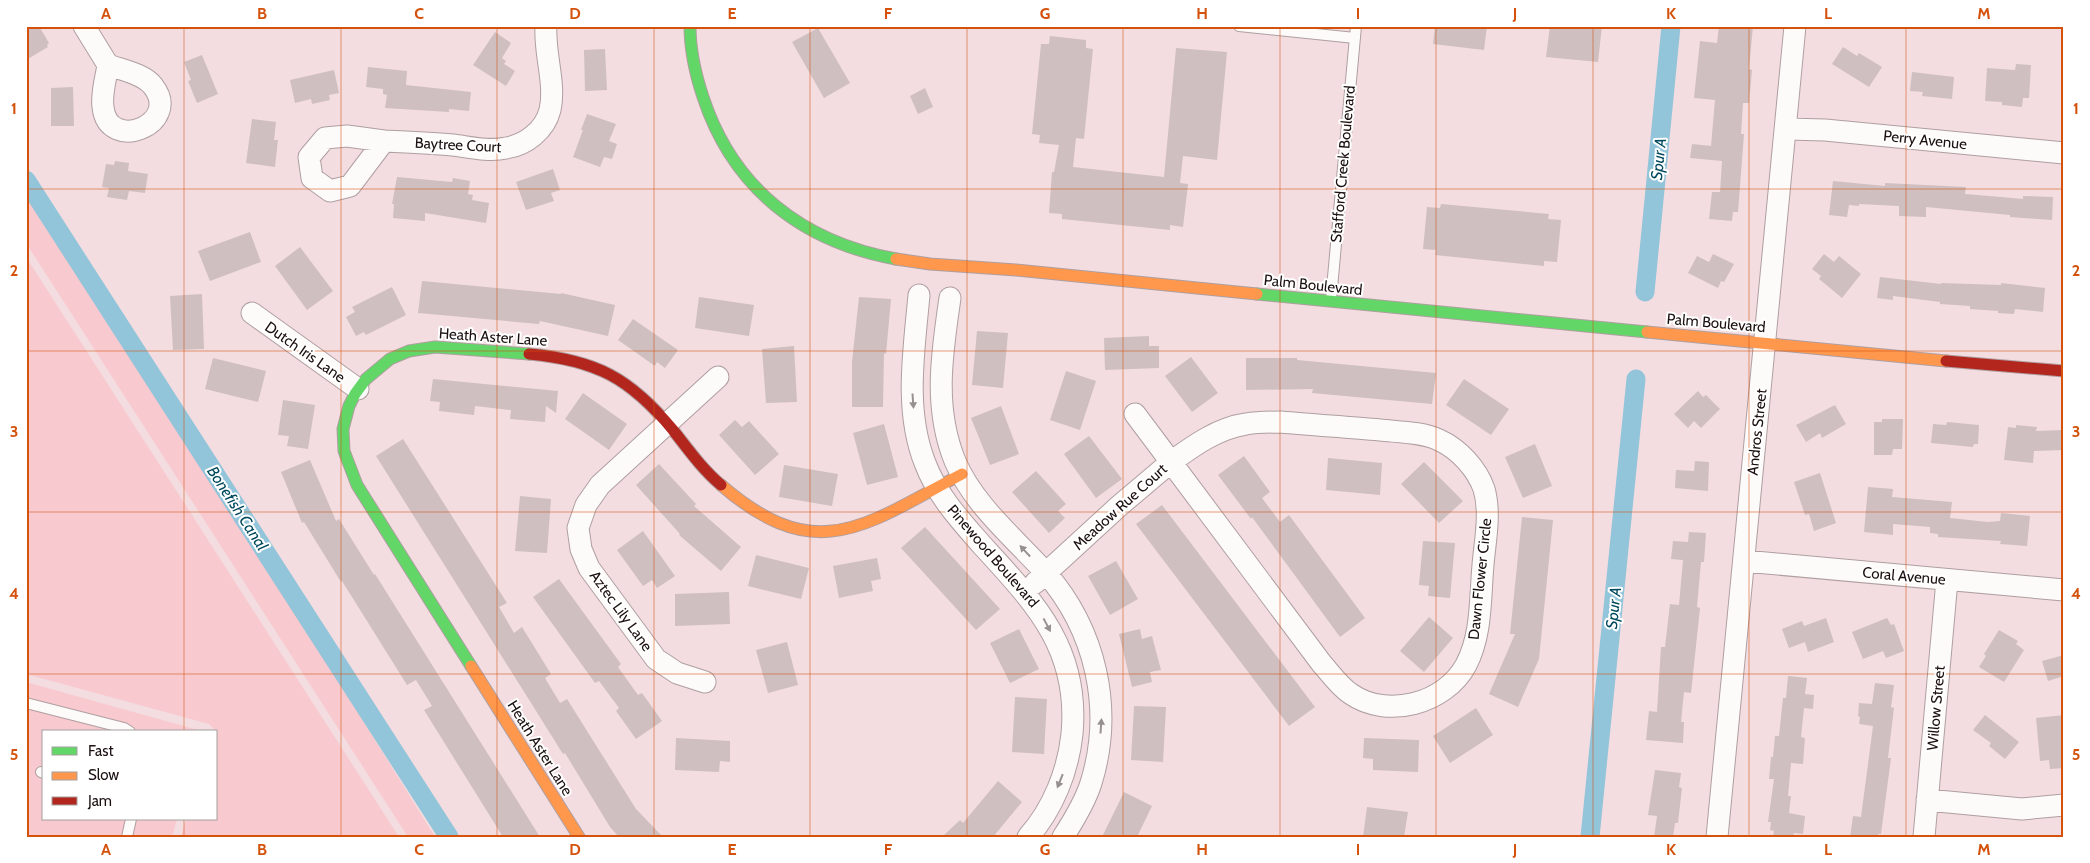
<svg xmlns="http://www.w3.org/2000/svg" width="2090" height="863" viewBox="0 0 2090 863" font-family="Cabin,sans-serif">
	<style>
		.green { fill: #f8c9ce }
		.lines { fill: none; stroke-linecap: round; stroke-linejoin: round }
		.canal { stroke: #92c4da; stroke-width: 19 }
		.building { fill: #cfbfc1 }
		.lane-casing { stroke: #af9fa1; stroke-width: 12 }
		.street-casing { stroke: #af9fa1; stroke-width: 23 }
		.fast-casing { stroke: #af9fa1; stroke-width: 13 }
		.slow-casing { stroke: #af9fa1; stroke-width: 13 }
		.jam-casing { stroke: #af9fa1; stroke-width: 13 }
		.lane { stroke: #fdfafa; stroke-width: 10 }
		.street { stroke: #fdfafa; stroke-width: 21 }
		.fast { stroke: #63d668; stroke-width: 11 }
		.slow { stroke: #ff974d; stroke-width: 11 }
		.jam { stroke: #b3261e; stroke-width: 11 }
		.oneway { fill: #979091 }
		.grid { fill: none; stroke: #d4520c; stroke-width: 1; stroke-opacity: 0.55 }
		.labels { text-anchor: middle; stroke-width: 4; stroke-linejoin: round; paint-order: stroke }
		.street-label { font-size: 15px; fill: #1b0f10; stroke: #fff }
		.water-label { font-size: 16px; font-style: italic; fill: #00495d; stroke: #fff }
		.neatline { fill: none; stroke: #d4520c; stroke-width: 2 }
		.grid-label { font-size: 16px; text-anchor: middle; font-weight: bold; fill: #d4520c }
	</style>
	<rect width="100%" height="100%" fill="#f3dde0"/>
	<path class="green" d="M26,178L58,228L435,837H408L26,243Z
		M26,257L399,837H181L186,819H216V732H214V729L209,724L26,674Z
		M26,682L205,732H44V819H177L172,837H26Z"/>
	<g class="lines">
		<path class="canal" d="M26,180L449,837
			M1645,292L1671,26
			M1590,837L1636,379"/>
	</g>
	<path class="building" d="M26,26H39L49,43L47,45L48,47L26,60Z
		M1435,26H1487L1484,50L1433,44Z
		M1550,26H1602L1598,62L1546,57Z
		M1719,26H1753L1749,69L1752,70L1749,103H1743L1741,134H1744L1738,212H1733L1732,221L1709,219L1712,192H1720L1722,161L1690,158L1692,144L1711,146L1715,100L1694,98L1700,41L1717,43Z
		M818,28L850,83L824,98L792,42Z
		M495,32L511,43L502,58L506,61L504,64L515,71L506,86L473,65Z
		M1050,36L1086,40V48L1093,49L1084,139L1076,138L1073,167L1164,177L1176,48L1227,52L1217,160L1183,156L1180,183L1188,184L1183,227L1170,225V230L1062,219V214L1049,213L1052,172H1054L1059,145L1039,143L1040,135L1032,134L1041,44H1049Z
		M1843,47L1857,56L1859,53L1882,67L1869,87L1832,64Z
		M605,49L607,90L585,91L584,50Z
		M202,55L218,94L197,103L188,81L191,80L184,62Z
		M2016,64L2031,65L2029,98H2023L2022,107L2002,105V102L1985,101L1987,68L2015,70Z
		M368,67L407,71L406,85L471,92L469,111L449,109V112L385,108L387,95L383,94V89L366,87Z
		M334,70L339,93L329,95L330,100L312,104L311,99L295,103L290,80Z
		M1912,72L1954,77L1952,99L1922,96L1923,92L1910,91Z
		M73,87L74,126H51V88Z
		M925,88L933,107L918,114L910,96Z
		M587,114L616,124L609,141L617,144L612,159L604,157L600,167L573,157L583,130H581Z
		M252,119L276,122L274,140H278L275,167L246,163Z
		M115,161L129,163L128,171L148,174L145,193L129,191L127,200L107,197L109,188L102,187L106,164L114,165Z
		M553,169L560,190L551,193L554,201L526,210L516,182Z
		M397,177L452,182L453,178L470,181L468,194L473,195L472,200L489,203L486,223L425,213V221L393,218L394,204H392Z
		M1833,181L1885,186V183L1966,187L1965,194L2001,197L2023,199V196L2053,197L2052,220L2010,217V215L1926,207V217L1899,216V206L1859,204V206L1849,205L1847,217L1829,215Z
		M1441,204L1549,214L1548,219L1561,220L1557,262L1544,261V266L1435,255L1436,250L1423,249L1427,207L1440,208Z
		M250,232L261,262L210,281L198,251Z
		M300,247L333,291L307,310L275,266Z
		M1713,254L1734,264L1724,282L1721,281L1718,288L1688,273L1697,256L1709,262Z
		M1824,254L1834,262L1839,256L1861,274L1842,298L1819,279L1821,276L1812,269Z
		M1880,277L1941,284V283L2001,285V283L2045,288L2043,312L2015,309L2014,314L1998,313V311L1970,309V306L1940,304V302L1893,296V300L1877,298Z
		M422,281L561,294V293L615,305L608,336L540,321L539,324L418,313Z
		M392,287L406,315L366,335L364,332L356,336L346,317L355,312L352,307Z
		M202,294L204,349L173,350L170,296Z
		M699,297L754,305L749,336L695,328Z
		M859,297L891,299L886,354L884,353L883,407H852V362Z
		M633,319L678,350L665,368L657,362L655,366L618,340Z
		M977,331L1008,333L1003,388L972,385Z
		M1149,336V346H1159V368L1105,370L1104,338Z
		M794,346L797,402L766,403L762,349Z
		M1191,357L1218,393L1192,412L1165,376Z
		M213,358L266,371L258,402L205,389Z
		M1246,358H1297V360L1436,373L1432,404L1312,393L1313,389L1246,390Z
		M1066,371L1096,381L1080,430L1050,420Z
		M433,379L558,391L556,413L546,406L545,422L510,419L511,410L475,406L474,415L439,411L440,402L430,401Z
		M1464,379L1509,409L1491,435L1446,405Z
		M1698,391L1703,397L1706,395L1720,409L1701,428L1694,421L1688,428L1674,414Z
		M583,393L627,424L609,450L565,419Z
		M283,400L315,405L308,449L287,446L289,436L278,435Z
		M1835,405L1846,424L1822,438L1820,433L1806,442L1796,425Z
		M1001,406L1019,454L990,465L971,418Z
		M1882,419H1903L1902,449H1893L1892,455H1874V422H1882Z
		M735,420L742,427L749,421L779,454L755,475L719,435Z
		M1947,422L1979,425L1978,444H1974L1973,447L1931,443L1933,424L1946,425Z
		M884,424L898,477L867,485L853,433Z
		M2016,425L2037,427L2036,431L2064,430V450L2034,451L2033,463L2004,460L2008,427L2016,428Z
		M1089,436L1122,479L1096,498L1064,454Z
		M403,439L507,603L499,607L514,633L522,627L551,674L545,678L560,703L567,699L636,809L663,837H619L610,827L565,753L563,754L376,456Z
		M1535,444L1552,486L1523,498L1505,457Z
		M1244,456L1270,492L1262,498L1280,522L1289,515L1365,618L1340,637L1252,517L1251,519L1218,475Z
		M1328,458L1382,463L1380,495L1326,490Z
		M310,460L336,521L339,519L374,575L375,574L540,837H503L424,710L432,706L416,680L407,685L342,581L341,582L304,522L302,523L281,472Z
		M1695,461L1709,462L1708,491L1675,488L1676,470L1694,471Z
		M1424,462L1463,501L1439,523L1401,484Z
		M659,464L696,504L694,506L741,547L721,571L679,535L680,534L636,485Z
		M784,465L838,474L832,506L779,497Z
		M1036,471L1066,504L1058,511L1065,518L1049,533L1012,492Z
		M1820,473L1836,523L1814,531L1809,514L1805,515L1794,482Z
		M1868,487L1893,489L1892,497L1952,502L1950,518L1988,522L2000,521L2001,513L2030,516L2027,546L2000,544L2001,541L1938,537V534L1930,533V527L1893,524V535L1864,532Z
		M520,496L551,499L547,553L515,551Z
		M1162,505L1315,707L1289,726L1136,524Z
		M1522,517L1553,520L1539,659L1518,707L1489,694L1515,634H1510Z
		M925,527L1000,609L976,630L901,548Z
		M643,531L675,576L657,588L652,580L643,586L617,550Z
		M1689,532L1706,533L1704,562H1701L1697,607L1700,608L1691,693L1684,692L1681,722H1684L1683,743L1646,740L1649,711L1657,712L1661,647H1665L1670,604L1679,605L1683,560L1671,559L1673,541L1688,542Z
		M1423,541L1455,543L1450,598L1428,596L1429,586L1419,585Z
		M756,555L809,568L801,599L748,586Z
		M877,558L881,579L871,581L873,591L839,598L833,566Z
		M1116,561L1138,599L1110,615L1088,576Z
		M559,579L621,664L618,667L638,695L642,693L662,721L636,739L616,711L619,708L599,681L595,683L533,597Z
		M729,592L730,624L675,626V594Z
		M1429,617L1453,638L1424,672L1400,651Z
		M1826,618L1834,642L1808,652L1805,642L1789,648L1782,629L1802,621L1804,626Z
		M1887,618L1891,625L1894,624L1904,651L1886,658L1883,651L1863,659L1852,632Z
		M1019,629L1039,669L1010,683L990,643Z
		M1140,629L1142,639L1152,636L1161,670L1150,672L1152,682L1132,687L1119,634Z
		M1999,630L2018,641L2016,644L2024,650L2004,682L1979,667L1986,656L1984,654Z
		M787,642L798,685L768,693L756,650Z
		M2064,655V676L2048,681L2042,661Z
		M1788,676L1807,678L1805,694L1814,695L1813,709L1804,708L1801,737L1805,738L1803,764L1791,763L1788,796H1791L1789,813L1805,816L1803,834L1794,833L1793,837H1773L1774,831L1770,830L1771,822H1768L1774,779H1769L1771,757H1773L1775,736H1779L1783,698H1786Z
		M1875,683L1894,685L1891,707L1894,708L1888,758H1891L1881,834H1878V837H1850L1853,816L1861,817L1873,726L1859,724L1860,717L1858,716L1859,703L1872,704Z
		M1015,697L1047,699L1044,754L1012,752Z
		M1134,706L1166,707L1163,762L1131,760Z
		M1476,708L1493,735L1450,763L1433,736Z
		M1985,715L2019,742L2005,759L1989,746L1991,743L1973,730Z
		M2064,715V768L2050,769L2049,760L2040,761L2036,718Z
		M676,738L730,741V762L720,761L719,772L675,770Z
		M1364,738L1419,740L1418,772L1373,770V759L1363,758Z
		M1655,770L1681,773L1679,787L1682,788L1678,823H1675L1673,837H1654L1657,816L1648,815Z
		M998,781L1022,802L993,837H942L960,820L963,823Z
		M1124,792L1152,806L1137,837H1102Z
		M1367,807L1408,812L1404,837H1363Z"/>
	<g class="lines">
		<defs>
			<path id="lane" d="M1239,26L1355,38
				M1331,299L1356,26
				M26,703L124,728L130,732
				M41,772L44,773
				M127,837L131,819"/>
			<path id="street" d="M84,26L108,65
				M108,65C122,70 144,74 153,86C183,124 108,154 103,107C101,94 106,78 108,65Z
				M1787,129L1825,130L2064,153
				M347,136L384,141L350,186L330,191L312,178L309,157L325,138Z
				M384,141C407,142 430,143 453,145C469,147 489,152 506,148C526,145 545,130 550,110C556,83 544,54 546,26
				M919,295C914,351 904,410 925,463C937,495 959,519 981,544C1034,602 1080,648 1072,734C1068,771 1053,809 1028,837
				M950,298C942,353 933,407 955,461C973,504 1014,538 1045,572C1096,630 1114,709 1091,783C1085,802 1074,820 1063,837
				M252,313L358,389
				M1281,422C1314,425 1347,427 1380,430C1398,432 1422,432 1439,440C1459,449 1477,469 1484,489C1491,513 1485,541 1483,565C1480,598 1482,635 1466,665C1445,704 1387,719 1351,694C1340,687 1331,674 1322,664L1171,462C1193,446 1218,428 1246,424C1258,422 1270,422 1281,422Z
				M1744,561L2064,590
				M1035,583L1119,506L1171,462L1135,414
				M705,682L677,673L656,659L589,568L581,549L578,528L586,505L600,485L718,377
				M1927,800L2022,809L2064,805
				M1717,837L1795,26
				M1924,837L1947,580"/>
			<path id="fast" d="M690,26C690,51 695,73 703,97C733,188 802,242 896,259
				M1257,294L1647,332
				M471,666L357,485L344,451L343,429L349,406L355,394L366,379L390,359L409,351L435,347L529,354"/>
			<path id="slow" d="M896,259L930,264L1016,270L1257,294
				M1647,332L1946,361
				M721,485C817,568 865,525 962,474
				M471,666L579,837"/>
			<path id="jam" d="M529,354C596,360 630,378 673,430C688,449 702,469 721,485
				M1946,361L2064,371"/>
		</defs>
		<use href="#lane" class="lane-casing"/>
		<use href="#street" class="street-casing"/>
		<use href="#fast" class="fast-casing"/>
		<use href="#slow" class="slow-casing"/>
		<use href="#jam" class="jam-casing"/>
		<use href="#lane" class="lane"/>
		<use href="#street" class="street"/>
		<use href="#fast" class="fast"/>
		<use href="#slow" class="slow"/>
		<use href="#jam" class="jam"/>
	</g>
	<defs><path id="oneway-solid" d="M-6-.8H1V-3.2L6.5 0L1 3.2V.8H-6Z" transform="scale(1.25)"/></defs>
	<g class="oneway">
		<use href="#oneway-solid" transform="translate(913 401) rotate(86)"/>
		<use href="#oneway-solid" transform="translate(1025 551) rotate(-133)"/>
		<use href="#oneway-solid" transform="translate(1047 625) rotate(62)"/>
		<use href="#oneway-solid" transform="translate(1101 726) rotate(-86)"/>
		<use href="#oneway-solid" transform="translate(1060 781) rotate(112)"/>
	</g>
	<path class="grid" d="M184,26V732M341,26V837M497,26V837M654,26V837M810,26V837M967,26V837M1123,26V837M1280,26V837M1436,26V837M1593,26V837M1749,26V837M1906,26V837M26,189H2064M26,351H2064M26,512H2064M26,674H2064M184,819V837"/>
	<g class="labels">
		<g class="street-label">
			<text transform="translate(1925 140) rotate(6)" y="5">Perry Avenue</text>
			<text transform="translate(458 145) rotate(3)" y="5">Baytree Court</text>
			<text transform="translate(1343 164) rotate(-85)" y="5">Stafford Creek Boulevard</text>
			<text transform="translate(1313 285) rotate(6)" y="5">Palm Boulevard</text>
			<text transform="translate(1716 323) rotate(5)" y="5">Palm Boulevard</text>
			<text transform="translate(493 337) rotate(4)" y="5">Heath Aster Lane</text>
			<text transform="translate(305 352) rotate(35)" y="5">Dutch Iris Lane</text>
			<text transform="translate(1757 432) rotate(-84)" y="5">Andros Street</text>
			<text transform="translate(1120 507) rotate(-42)" y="5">Meadow Rue Court</text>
			<text transform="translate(993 556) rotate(49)" y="5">Pinewood Boulevard</text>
			<text transform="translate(1904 576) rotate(5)" y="5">Coral Avenue</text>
			<text transform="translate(1480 579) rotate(-84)" y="5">Dawn Flower Circle</text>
			<text transform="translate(621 611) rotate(54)" y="5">Aztec Lily Lane</text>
			<text transform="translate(1936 708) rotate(-85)" y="5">Willow Street</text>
			<text transform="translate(540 748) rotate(58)" y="5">Heath Aster Lane</text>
		</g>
		<g class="water-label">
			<text transform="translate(1658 159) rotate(-84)" y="6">Spur A</text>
			<text transform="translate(238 508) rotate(57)" y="6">Bonefish Canal</text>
			<text transform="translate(1613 608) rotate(-84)" y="6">Spur A</text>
		</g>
	</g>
	<rect width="2090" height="863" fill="none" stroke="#ffffff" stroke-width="55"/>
	<rect x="42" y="730" width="175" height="90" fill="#ffffff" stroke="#a49f9f"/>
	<rect x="52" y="747" width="25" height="8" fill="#63d668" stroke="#a49f9f"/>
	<text x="88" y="756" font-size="15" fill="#1b0f10">Fast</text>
	<rect x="52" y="772" width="25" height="8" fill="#ff974d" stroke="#a49f9f"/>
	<text x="88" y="780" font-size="15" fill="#1b0f10">Slow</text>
	<rect x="52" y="797" width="25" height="8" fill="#b3261e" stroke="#a49f9f"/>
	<text x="88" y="806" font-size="15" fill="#1b0f10">Jam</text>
	<rect x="28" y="28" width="2034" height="808" class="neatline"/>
	<g class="grid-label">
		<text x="106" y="19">A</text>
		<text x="262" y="19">B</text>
		<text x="419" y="19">C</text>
		<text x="575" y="19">D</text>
		<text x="732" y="19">E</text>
		<text x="888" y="19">F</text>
		<text x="1045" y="19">G</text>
		<text x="1202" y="19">H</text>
		<text x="1358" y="19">I</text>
		<text x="1515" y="19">J</text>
		<text x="1671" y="19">K</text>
		<text x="1828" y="19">L</text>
		<text x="1984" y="19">M</text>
		<text x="14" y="114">1</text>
		<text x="2076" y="114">1</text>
		<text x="14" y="276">2</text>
		<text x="2076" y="276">2</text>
		<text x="14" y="437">3</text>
		<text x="2076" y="437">3</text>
		<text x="14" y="599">4</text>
		<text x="2076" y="599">4</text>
		<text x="14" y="760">5</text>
		<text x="2076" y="760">5</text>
		<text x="106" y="855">A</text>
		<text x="262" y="855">B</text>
		<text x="419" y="855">C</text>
		<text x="575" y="855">D</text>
		<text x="732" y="855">E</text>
		<text x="888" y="855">F</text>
		<text x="1045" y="855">G</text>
		<text x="1202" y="855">H</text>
		<text x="1358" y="855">I</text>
		<text x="1515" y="855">J</text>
		<text x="1671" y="855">K</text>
		<text x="1828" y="855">L</text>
		<text x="1984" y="855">M</text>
	</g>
</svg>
